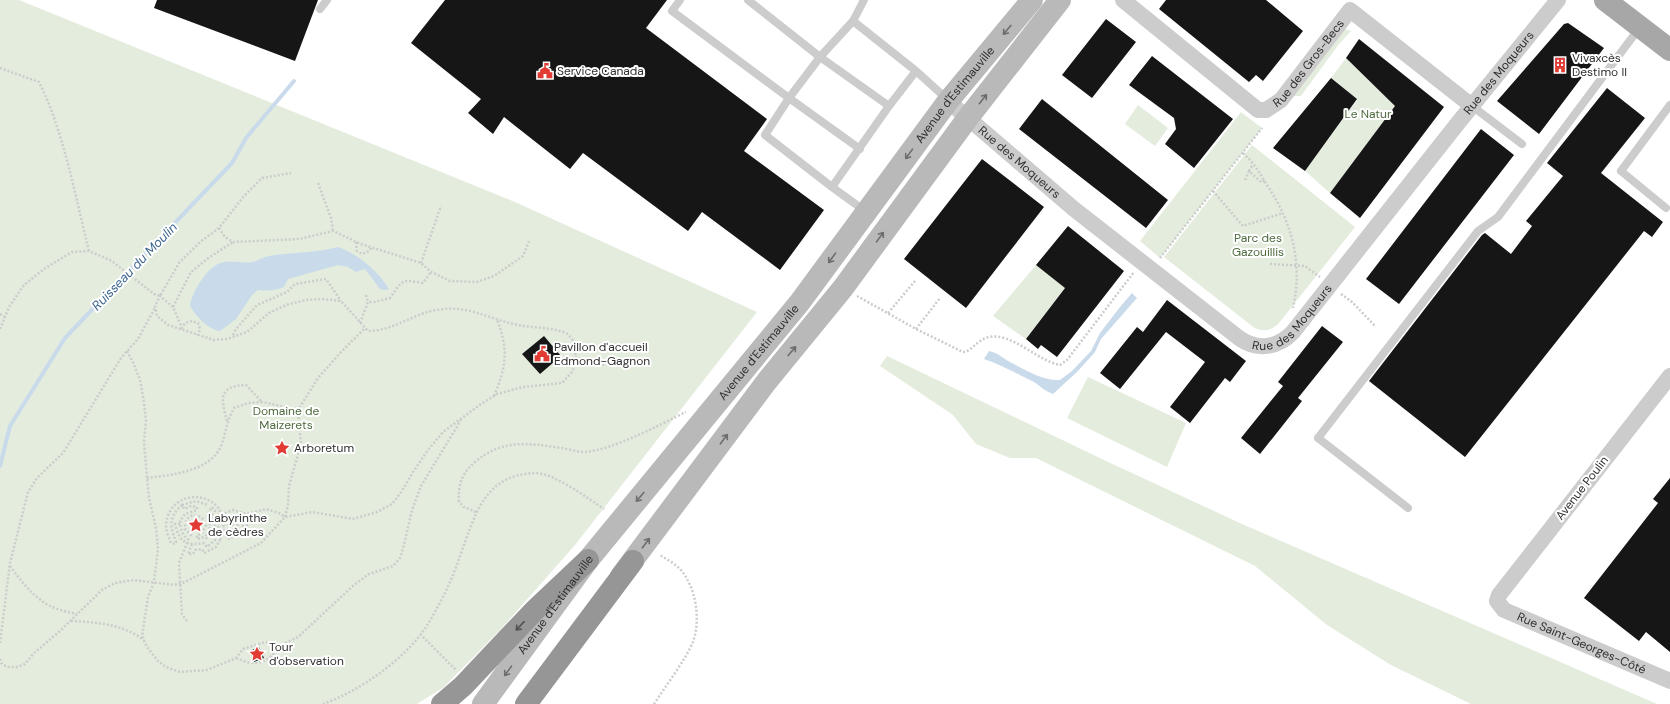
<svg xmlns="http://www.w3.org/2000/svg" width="1670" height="704" viewBox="0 0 1670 704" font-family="'DM Sans',sans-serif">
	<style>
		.green { fill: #e3ecdd }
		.water { fill: #c9daeb }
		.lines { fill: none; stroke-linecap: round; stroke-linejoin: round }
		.stream { stroke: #c9daeb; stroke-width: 4 }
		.building { fill: #161616 }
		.path { stroke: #ccc; stroke-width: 2.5; stroke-dasharray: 2 2; stroke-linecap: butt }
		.lane { stroke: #ccc; stroke-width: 8 }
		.street { stroke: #ccc; stroke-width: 16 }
		.secondary { stroke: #b9b9b9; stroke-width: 22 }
		.primary { stroke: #a7a7a7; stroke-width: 22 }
		.highway { stroke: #969696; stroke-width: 22 }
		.oneway { stroke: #6d6d6d }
		.oneway2 { stroke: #535353 }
		.labels { text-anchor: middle; stroke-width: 4; stroke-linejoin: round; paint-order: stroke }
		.poi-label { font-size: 12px; fill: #2f2f2f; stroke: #fff; text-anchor: start }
		.street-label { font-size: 12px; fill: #2f2f2f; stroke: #fff }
		.park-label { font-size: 12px; fill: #4d6a3d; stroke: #fff }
		.water-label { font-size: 13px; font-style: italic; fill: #3e6790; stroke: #fff }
	</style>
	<rect width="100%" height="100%" fill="#fff"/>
	<path class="green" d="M0,0H19L515,202L757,312L575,545L501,629L444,687L417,704H0Z
		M1345,29L1351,31L1339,44L1301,96H1294L1297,89Z
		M1346,58L1395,106L1330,193L1305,171L1357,100L1331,78Z
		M1138,105L1168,128L1155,146L1125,124Z
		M1241,112L1262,128L1160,258L1140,241Z
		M1252,145L1355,227L1279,323C1271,331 1261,333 1252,326L1164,257Z
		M1036,265L1075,274L1026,339L993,316Z
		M887,356L1104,460L1242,524L1657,704H1471L1391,665L1327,625L1255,566L1036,458H1010L976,444L953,415L880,366Z
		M1088,377L1186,423L1167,467L1067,418Z"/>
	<path class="water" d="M338,247C358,254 378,271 389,289L385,290L380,289L365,269L356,272L348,267L338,265L288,279L284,287C274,291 268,291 258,290L252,295L236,319L220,331C209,330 194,315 190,305C193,290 209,264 224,262C234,260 243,264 252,262C258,261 263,257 269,256C292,252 316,253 338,247Z
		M1132,293L1137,298L1101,339L1095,352L1078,371L1053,394C1045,391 1040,386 1034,382C1017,374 1002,365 984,359L989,351C999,353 1003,359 1012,363C1025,370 1044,381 1060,380L1072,371L1091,351L1100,333L1120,307Z"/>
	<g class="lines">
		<path class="stream" d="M0,466L10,426L65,338L232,163L246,138L294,81"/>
	</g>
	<path class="building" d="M157,0H318L295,61L154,8Z
		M445,0H667L646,28L767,119L744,151L824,210L780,270L702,212L688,231L583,153L570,169L504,117L493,134L468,113L481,99L411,43Z
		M1166,0H1266L1303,31L1263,81L1256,75L1249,82L1159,9Z
		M1106,19L1136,42L1092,98L1062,75Z
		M1568,23L1604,48L1539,134L1497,101L1564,24Z
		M1359,39L1444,107L1360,218L1330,193L1395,106L1346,58Z
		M1152,56L1233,119L1194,168L1165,144L1176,129L1174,118L1129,85Z
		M1331,78L1357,99L1305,171L1273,148Z
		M1607,88L1645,118L1601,173L1663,222L1652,237L1644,231L1465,457L1369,381L1482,235L1485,233L1511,254L1532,226L1526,221L1563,176L1547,163Z
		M1042,99L1168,200L1146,228L1019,129Z
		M1481,129L1514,155L1399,304L1366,279Z
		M982,159L1044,207L966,308L904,259Z
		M1068,226L1124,271L1057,357L1041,345L1038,349L1026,339L1065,288L1036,265Z
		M1167,300L1246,361L1230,382L1225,378L1190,423L1170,407L1205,362L1166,332L1120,389L1100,373L1137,327L1143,332Z
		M1322,326L1343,342L1298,398L1302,401L1260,454L1241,438L1283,386L1278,382Z
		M544,336L561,356L540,374L522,354Z
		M1670,478V652L1646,632L1639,641L1584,598L1658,503L1653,499Z
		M259,647L264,658L254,662L250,651Z"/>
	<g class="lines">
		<path class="path" d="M0,68L39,82C64,132 75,196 89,251
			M1243,153C1253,162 1260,173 1267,185C1292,222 1303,263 1293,308
			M1249,171L1253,164
			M1245,180L1249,171L1261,182L1265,181
			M318,183L331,218L333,231
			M1213,191L1243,226L1283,213
			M219,228L225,237L233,242L299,239L333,231L361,244L421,263L431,272L450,281L477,282L494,276L523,256L529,241
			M356,242L357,251L362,254L369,251L372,247
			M1160,258L1262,128
			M421,263L441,206
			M1270,264L1305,266L1320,277
			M1341,294L1352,302L1376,327
			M366,295L368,302
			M857,296L916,329L963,352H966C974,347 980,339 989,337C1011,332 1038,361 1060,365L1067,360L1134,272
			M173,307L160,296L155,306L157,316L168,325L214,340L227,339L247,332L269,313L286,305L306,300L322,299L341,301L368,331C395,331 416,311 443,309C470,306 492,320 518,325C533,328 551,327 566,333C570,335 573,341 576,344L575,357L606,365
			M888,313L915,281
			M0,314L5,317
			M360,323L368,302H374L390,298C403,280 400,279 423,283L431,272
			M0,329L9,307L24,285L44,269L72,252L89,251L112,261L154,294L160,296L179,263L200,242L219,228L244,196L262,178L291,173
			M916,329L940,298
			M233,335L236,329L257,305L287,292L295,284L326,279L341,301
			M198,336L200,329L198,323L192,321L185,323L182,328L173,307L191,272L207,259L233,242
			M127,351L133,362L140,380L144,402L146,421L144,441L147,478L149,498L156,528L158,549L154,582L148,597L142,636L147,647L158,661L166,667L180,672L207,670L236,658L243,649L265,642L281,645L298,637L354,585L369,574L393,566L400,558L403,549L412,510L421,486L461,420
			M494,396C506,368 509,349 497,320
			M227,421C221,399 218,386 246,385L262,402
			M147,478C170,475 210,472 221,446C226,433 227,420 234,408L248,403L263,402L298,410
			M182,505L196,501L208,505
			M476,512L464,507L459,502C458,484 462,473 475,462C502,439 528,443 561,448C569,449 577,452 585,452C613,450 661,424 686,412
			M228,520V532L224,531L222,514L233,510L246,514L266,509L279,513L285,517L288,505L289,486L301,444L298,410L318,378L341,352L365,328
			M180,524H175C180,543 186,546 204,543L207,547L215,540L212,536C216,529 216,523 212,515L215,511L212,507L207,515C211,524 211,529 205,537L208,540
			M195,527L191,535L185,529C184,513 201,510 206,525L202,534L197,535V539L205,537
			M228,532L226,538L231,539L234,522L238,521L237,533H242L243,526L249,525
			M189,540C182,535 181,530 180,521L185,514L197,510V507L191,506L184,509L182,505C168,518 170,525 176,542L175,544L171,543C169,538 166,532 166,526C167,496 203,487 220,510C217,517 219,527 218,536L221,538L224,531
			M192,544L188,554H193L195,550L202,549L204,553L216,547L221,538
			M10,566C21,581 33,597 50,606C58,610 68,612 77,614
			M71,621C96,622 122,624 144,640
			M187,621L182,614L179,563L187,543
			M420,634L456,670
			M0,643L10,563L28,492L37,478L63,453L121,358L138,339L155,308
			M236,658C258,668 267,663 281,645
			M0,659L1,663L7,667H17L25,664L33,654L60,631L102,590L115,583L134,580L174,585L185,582L261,543L285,517L312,512L353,519L377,512L392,504L402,491L413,472L428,450L443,432L481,404L497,394L523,387L562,383L573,371L575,357
			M323,704C360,691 405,659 426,627C440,605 452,580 460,556C475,516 483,475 535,473C552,472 589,499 604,509
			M654,704C665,687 686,659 693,642C701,619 696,587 680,569C674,563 666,559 660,555"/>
		<path class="lane" d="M680,0L672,11L789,98L860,149
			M748,0L820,57L889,106L916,71
			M320,9L327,0
			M853,21L864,0
			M1472,106L1522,144
			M832,187L765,135L789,98L820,57L853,21L916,71L948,100
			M1666,208L1621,171L1670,105
			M865,211L832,187L889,106
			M1408,508L1318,438L1478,231L1498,217L1640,27"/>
		<g class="street">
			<path id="s1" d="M1123,0L1258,110H1266L1281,100L1350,10L1472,106"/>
			<path id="s2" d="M948,101L1074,209L1239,338C1257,351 1278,348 1293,332L1458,123L1558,0"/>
			<path id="s3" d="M1670,376L1499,595L1497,601L1504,610L1670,681"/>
		</g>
		<g class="secondary">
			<path d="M621,576L767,381L843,288L967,119L1060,0"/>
			<path id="s4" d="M483,704L588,560L800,302L948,101L1032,0"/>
		</g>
		<path class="primary" d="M1605,0L1670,50"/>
		<path class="highway" d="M442,704L463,686L534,611L588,560
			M526,704L633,561"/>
	</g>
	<defs><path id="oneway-shaft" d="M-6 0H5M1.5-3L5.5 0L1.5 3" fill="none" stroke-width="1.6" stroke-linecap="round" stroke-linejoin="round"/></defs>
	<g class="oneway">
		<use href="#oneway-shaft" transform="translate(1007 30) rotate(130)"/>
		<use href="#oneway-shaft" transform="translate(983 99) rotate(-52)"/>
		<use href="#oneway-shaft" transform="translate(909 154) rotate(126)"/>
		<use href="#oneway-shaft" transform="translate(880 237) rotate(-54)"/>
		<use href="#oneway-shaft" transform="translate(832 258) rotate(126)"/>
		<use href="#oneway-shaft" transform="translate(792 351) rotate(-50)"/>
		<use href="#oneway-shaft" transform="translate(724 439) rotate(-53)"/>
		<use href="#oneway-shaft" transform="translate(640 497) rotate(130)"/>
		<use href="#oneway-shaft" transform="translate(646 543) rotate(-53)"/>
		<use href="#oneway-shaft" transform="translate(508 671) rotate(126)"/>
	</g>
	<use class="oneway2" href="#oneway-shaft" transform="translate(520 626) rotate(133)"/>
	<defs>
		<symbol id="building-bare" viewBox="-9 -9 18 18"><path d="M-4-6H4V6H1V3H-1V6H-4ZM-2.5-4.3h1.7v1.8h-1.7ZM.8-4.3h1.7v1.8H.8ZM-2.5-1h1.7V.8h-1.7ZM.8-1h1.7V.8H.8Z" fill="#e23b34" stroke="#fff" stroke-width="2.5" paint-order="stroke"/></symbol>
		<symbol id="civic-bare" viewBox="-9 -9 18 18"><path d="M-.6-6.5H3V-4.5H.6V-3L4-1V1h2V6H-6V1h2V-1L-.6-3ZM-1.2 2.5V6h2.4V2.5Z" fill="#e23b34" stroke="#fff" stroke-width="2.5" paint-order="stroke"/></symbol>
		<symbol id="sight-bare" viewBox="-9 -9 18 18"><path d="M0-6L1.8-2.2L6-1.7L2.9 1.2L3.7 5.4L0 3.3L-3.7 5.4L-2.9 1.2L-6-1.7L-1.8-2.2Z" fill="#e23b34" stroke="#fff" stroke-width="2.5" paint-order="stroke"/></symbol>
	</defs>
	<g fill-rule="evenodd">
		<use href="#building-bare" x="1549" y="54" width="22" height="22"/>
		<use href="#civic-bare" x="534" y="60" width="22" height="22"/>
		<use href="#civic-bare" x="531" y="343" width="22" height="22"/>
		<use href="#sight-bare" x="271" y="437" width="22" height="22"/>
		<use href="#sight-bare" x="185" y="514" width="22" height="22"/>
		<use href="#sight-bare" x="246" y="643" width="22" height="22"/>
	</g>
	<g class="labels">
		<g class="poi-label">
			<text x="1572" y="62">Vivaxcès<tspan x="1572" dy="14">Destimo II</tspan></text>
			<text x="557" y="75">Service Canada</text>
			<text x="554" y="351">Pavillon d'accueil<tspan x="554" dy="14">Edmond-Gagnon</tspan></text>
			<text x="294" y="452">Arboretum</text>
			<text x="208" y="522">Labyrinthe<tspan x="208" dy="14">de cèdres</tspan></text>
			<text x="269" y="651">Tour<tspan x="269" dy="14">d'observation</tspan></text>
		</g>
		<g class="street-label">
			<text dy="4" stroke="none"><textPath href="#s1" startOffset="246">Rue des Gros-Becs</textPath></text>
			<text dy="4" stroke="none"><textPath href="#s2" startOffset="766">Rue des Moqueurs</textPath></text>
			<text dy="4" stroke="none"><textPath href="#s4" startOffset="771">Avenue d'Estimauville</textPath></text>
			<text dy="4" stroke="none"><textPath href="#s2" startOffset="94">Rue des Moqueurs</textPath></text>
			<text dy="4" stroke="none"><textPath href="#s2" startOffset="442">Rue des Moqueurs</textPath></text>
			<text dy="4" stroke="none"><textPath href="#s4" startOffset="447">Avenue d'Estimauville</textPath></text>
			<text transform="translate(1582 488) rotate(-52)" y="4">Avenue Poulin</text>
			<text dy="4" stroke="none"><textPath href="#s4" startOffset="123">Avenue d'Estimauville</textPath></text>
			<text dy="4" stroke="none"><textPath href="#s3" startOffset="380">Rue Saint-Georges-Côté</textPath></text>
		</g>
		<g class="park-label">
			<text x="1368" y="118">Le Natur</text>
			<text x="1258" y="242">Parc des<tspan x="1258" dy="14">Gazouillis</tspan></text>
			<text x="286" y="415">Domaine de<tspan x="286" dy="14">Maizerets</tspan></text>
		</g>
		<g class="water-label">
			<text transform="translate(134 266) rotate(-46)" y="5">Ruisseau du Moulin</text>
		</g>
	</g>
</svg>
